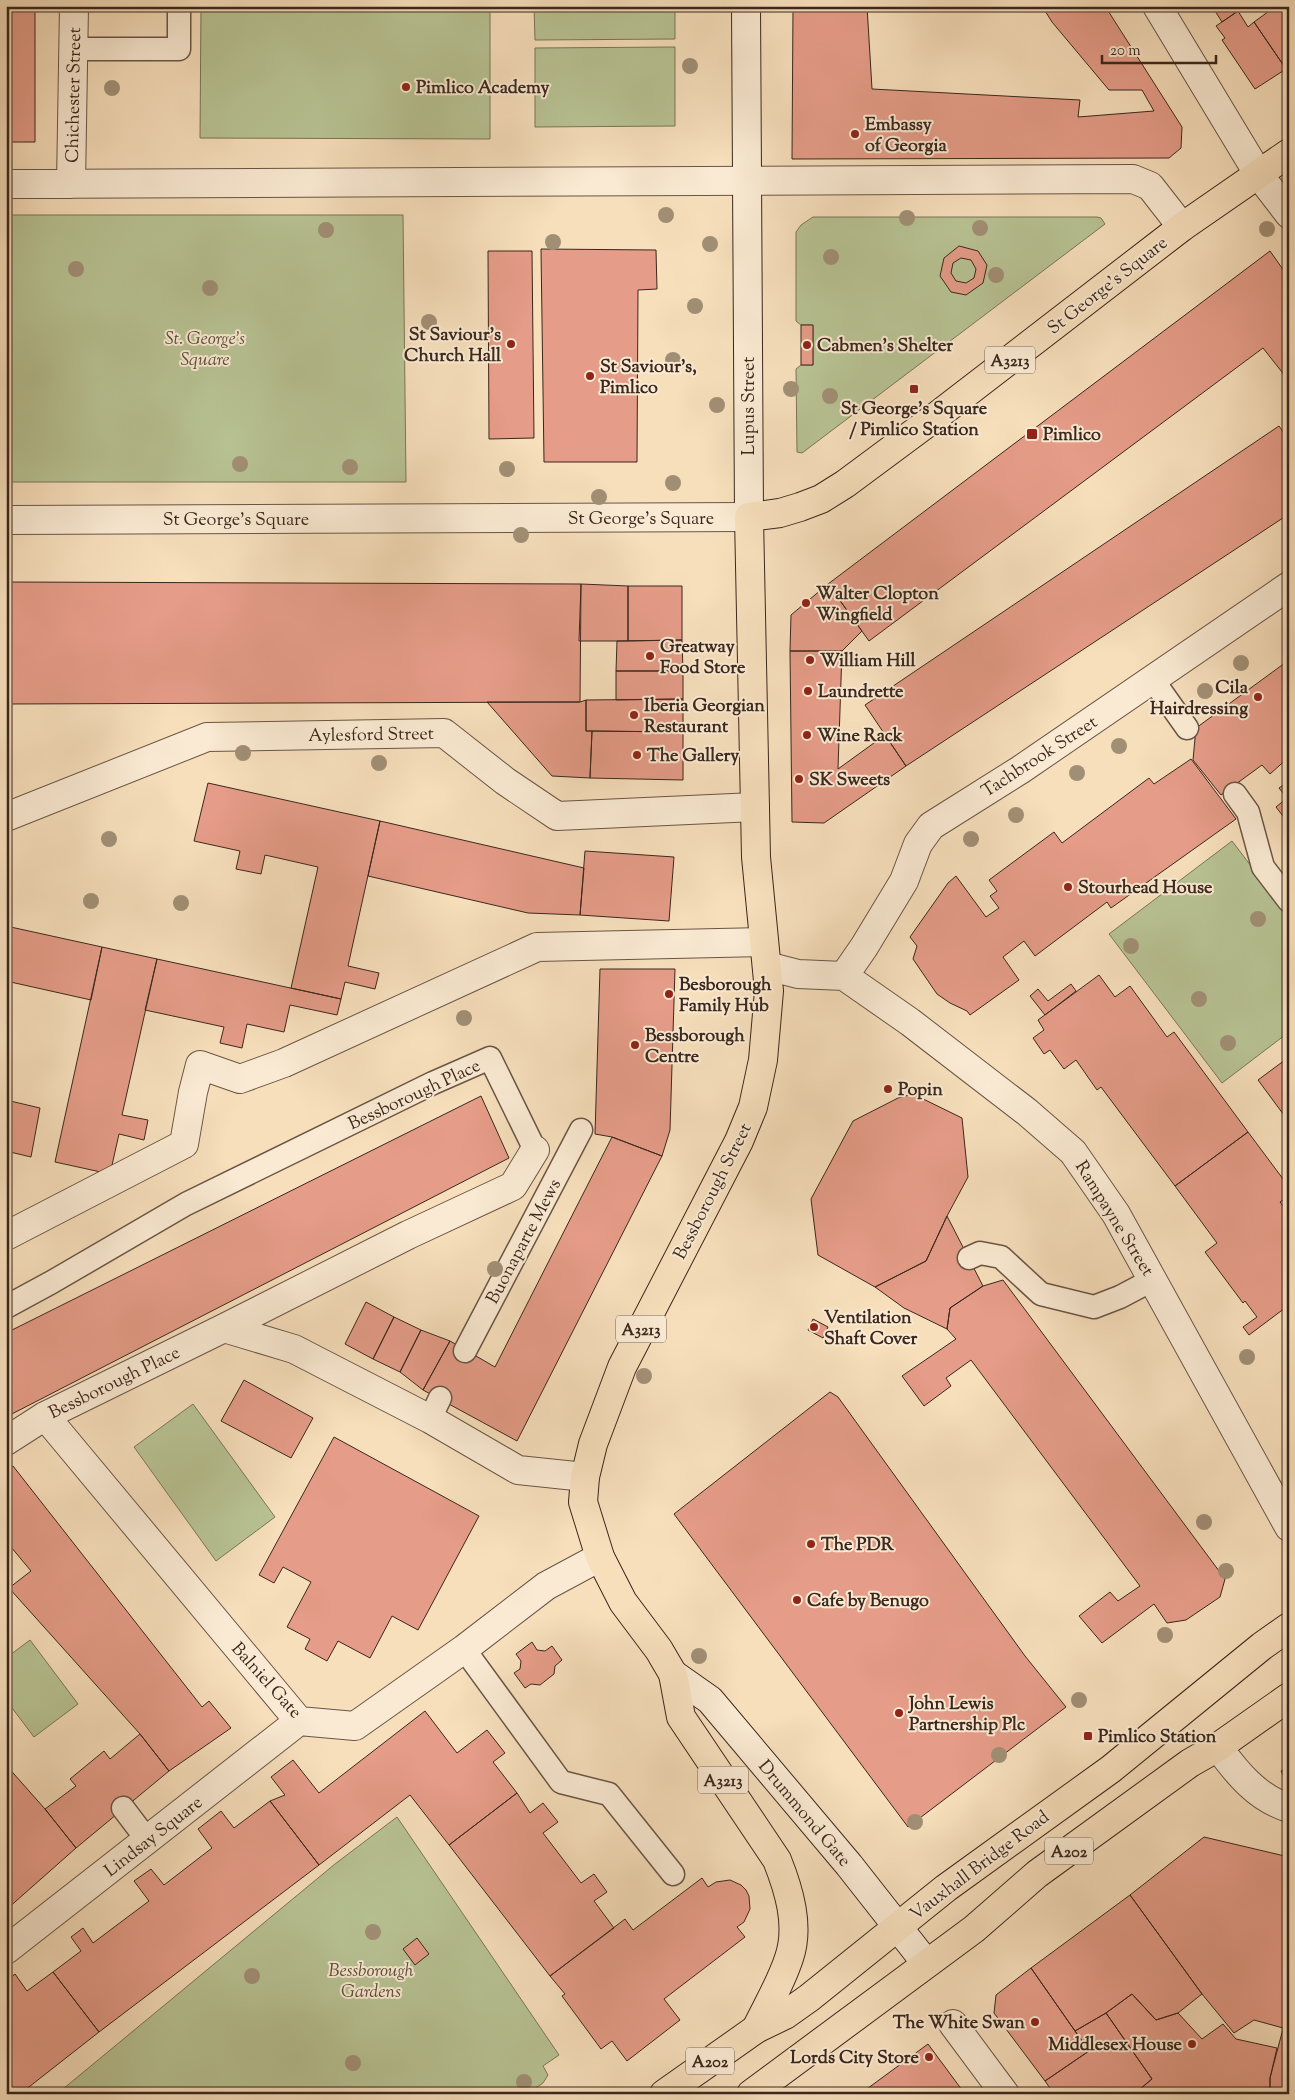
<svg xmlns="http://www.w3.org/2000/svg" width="1295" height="2100" viewBox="0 0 1295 2100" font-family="'Sorts Mill Goudy',serif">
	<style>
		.green { fill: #b8c394; stroke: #7a7558 }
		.building { fill: #e59c88; stroke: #3b271d; fill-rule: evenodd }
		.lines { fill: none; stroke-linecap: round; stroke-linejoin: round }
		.lane-casing { stroke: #6a5545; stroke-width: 25 }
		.street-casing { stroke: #6a5545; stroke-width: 30 }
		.secondary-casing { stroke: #3b271d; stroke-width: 30 }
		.primary-casing { stroke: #3b271d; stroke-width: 30 }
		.highway-casing { stroke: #3b271d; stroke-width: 30 }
		.lane { stroke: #faead3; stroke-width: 22 }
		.street { stroke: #faead3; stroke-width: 28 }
		.secondary { stroke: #faead3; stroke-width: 28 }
		.primary { stroke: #f7dfbc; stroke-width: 28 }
		.highway { stroke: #f7dfbc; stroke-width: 28 }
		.tree { fill: #a18f75 }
		.poi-dot { fill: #8f2418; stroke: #faead3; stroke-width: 2 }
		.labels { text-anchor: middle; stroke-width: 4; stroke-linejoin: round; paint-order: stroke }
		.shield { fill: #faead3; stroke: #746254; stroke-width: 1 }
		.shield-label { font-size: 16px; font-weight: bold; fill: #3b271d }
		.poi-label { font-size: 18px; font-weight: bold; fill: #3b271d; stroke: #faead3; text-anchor: start }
		.street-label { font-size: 18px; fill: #3b271d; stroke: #faead3 }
		.park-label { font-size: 18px; font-style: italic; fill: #5a4e3b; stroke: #faead3 }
	</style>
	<rect width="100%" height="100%" fill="#f7dfbc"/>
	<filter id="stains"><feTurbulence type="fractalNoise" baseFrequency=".004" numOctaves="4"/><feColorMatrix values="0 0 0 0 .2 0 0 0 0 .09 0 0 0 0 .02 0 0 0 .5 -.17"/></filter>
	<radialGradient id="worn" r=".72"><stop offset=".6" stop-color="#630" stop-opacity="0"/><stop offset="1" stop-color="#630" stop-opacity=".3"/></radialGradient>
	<path class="green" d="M201,6H490V139L200,138Z
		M534,6H675V39L535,40Z
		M675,47V126L535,127V48Z
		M6,215H403L406,482H6Z
		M813,217H1097L1101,218L1105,224L802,453L797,452L796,369L801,365H813V325H801L796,321V232L801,225Z
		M1232,841L1289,916V1032L1222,1083L1109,934Z
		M193,1404L275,1517L216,1561L134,1447Z
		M30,1640L78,1704L34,1737L6,1700V1658Z
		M397,1817L559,2055L543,2066L548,2075L543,2083L527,2094H57L335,1864Z"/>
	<path class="building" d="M793,6H867L872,89L1080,100L1078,117L1154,111L1142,90H1109L1052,22L1042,6H1105L1182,127L1181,148L1169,158L792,159Z
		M1212,6H1234L1238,11L1222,22Z
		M1276,6H1289V66L1286,69L1254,22Z
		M6,10H35V142H6Z
		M1238,11L1248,27L1254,22L1286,69L1255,89L1222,40L1225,38L1216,26Z
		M959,246L978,251L987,265L983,283L966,295L951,292L940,276L944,258ZM961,258L971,260L976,269L974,278L966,283L956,281L951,273L953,263Z
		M541,249L656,250L657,289L638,290L637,462H544Z
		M488,251H532L534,438L489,439Z
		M1270,251L1289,278V381L1263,348L869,641L828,584Z
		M801,325H813V365H801Z
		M1279,426L1289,440V514L906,766L865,705Z
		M6,582L581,584L580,702L6,704Z
		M581,584L628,586V641H579Z
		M828,584L862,631L842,651H790L791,615Z
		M628,586H682V640L628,641Z
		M682,640L683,671H616L617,641Z
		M790,651H842L838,769L885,735L906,766L824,823L792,822Z
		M1289,660V757L1270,774L1262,765L1221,795L1193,760L1196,728Z
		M616,671H683V699L616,700Z
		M683,699V732L586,731V700Z
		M586,700V731H592L590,778L552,776L487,702H580Z
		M592,731L683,732V780L590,778Z
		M1191,759L1236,819L1111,908L1107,902L1035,956L1024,941L1003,957L1019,980L970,1015L967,1011L950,1003L937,994L913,959L917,946L910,937L948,883L956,876L986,917L999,908L990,896L997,891L989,880L1054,832L1062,843L1149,778L1154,784Z
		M1289,781V824L1276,807L1287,798L1279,788Z
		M208,783L380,821L348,966L379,973L375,989L345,982L341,999L291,988L318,867L265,855L261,874L236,869L240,851L194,841Z
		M380,821L584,868L580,915L528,913L368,876Z
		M585,851L674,857L669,921L580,915Z
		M6,926L102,947L91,1000L6,981Z
		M102,947L157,959L122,1115L148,1120L144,1140L119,1134L110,1174L55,1162Z
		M157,959L341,999L337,1015L290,1005L284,1032L247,1024L242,1048L220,1043L224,1027L145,1010Z
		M600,969H675L670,1130L662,1156L612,1137L595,1134Z
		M1099,975L1115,997L1130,986L1167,1037L1174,1032L1248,1132L1175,1186L1101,1087L1097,1090L1076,1060L1064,1069L1050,1050L1044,1054L1033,1038L1044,1030L1038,1020Z
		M1071,984L1076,991L1045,1015L1030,996L1038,989L1048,1001Z
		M1289,1057V1122L1258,1080Z
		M913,1094L962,1118L968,1177L947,1216L926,1261L875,1287L818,1255L811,1199L853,1121L898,1098Z
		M481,1096L509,1158L6,1417V1333Z
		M6,1100L40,1108L31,1157L6,1151Z
		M1248,1132L1289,1187V1196L1280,1202L1289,1214V1305L1249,1335L1243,1327L1257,1317L1245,1301L1243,1303L1205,1252L1217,1243L1175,1186Z
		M612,1137L662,1156L517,1441L423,1390L450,1341L495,1367Z
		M947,1216L983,1286L950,1308L947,1329L904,1308L875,1287L926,1261Z
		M1003,1280L1225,1579L1220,1597L1186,1620L1167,1623L1154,1604L1102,1643L1079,1616L1110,1592L1118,1601L1140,1586L971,1360L946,1378L951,1386L924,1406L902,1376L956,1339L947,1329L950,1308L983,1286Z
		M366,1302L394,1317L373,1359L345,1344Z
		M394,1317L421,1330L400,1372L373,1359Z
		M813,1319L828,1327L823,1338L808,1330Z
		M421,1330L450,1341L423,1390L400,1372Z
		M244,1380L313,1418L291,1458L221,1421Z
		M830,1392L838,1397L1025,1656L1066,1707L908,1827L674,1514Z
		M334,1437L479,1516L418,1630L392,1616L370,1658L338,1641L327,1661L305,1649L310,1639L287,1627L311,1582L283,1567L274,1583L259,1575Z
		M13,1466L202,1707L209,1701L231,1728L169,1771L140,1734L9,1588L31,1571L6,1541V1471Z
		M532,1642L537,1650L545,1651L552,1646L562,1660L555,1666L554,1674L540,1685L531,1684L525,1688L514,1673L520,1669L521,1661L516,1654Z
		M425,1711L457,1753L487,1730L505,1753L493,1762L517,1793L449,1845L410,1795L319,1865L270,1801L285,1795L271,1777L293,1760L319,1793Z
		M140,1734L169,1771L76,1848L45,1809L76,1786L70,1779L104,1751L110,1759Z
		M6,1765L45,1809L76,1848L7,1909Z
		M1289,1766V1786L1281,1771Z
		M517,1793L530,1813L543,1803L558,1822L543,1833L581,1883L594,1874L607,1892L594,1901L614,1928L550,1976L449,1845Z
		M270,1801L319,1865L99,2032L53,1972L81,1951L71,1937L83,1928L93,1943L149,1901L134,1881L151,1869L164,1885L212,1848L198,1829L221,1811L234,1828Z
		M1204,1837L1289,1857V2006L1283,2028L1254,2020L1234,2033L1202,1994L1130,1895Z
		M702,1878L708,1887L716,1882L730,1880L741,1885L746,1890L749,1896L750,1909L744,1922L737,1927L745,1937L664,1999L680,2020L627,2061L612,2041L601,2049L562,1996L565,1994L550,1976L625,1919L633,1930Z
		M1130,1895L1202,1994L1178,2013L1156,2020L1132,1994L1106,2013L1075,2031L1031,1968Z
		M417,1938L429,1954L415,1965L403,1949Z
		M1031,1968L1089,2051L1045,2081L994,2013L996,1995Z
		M53,1972L99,2032L20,2094H6V2013L12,2009L6,2001V1981L15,1974L27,1991Z
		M1132,1994L1156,2020L1178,2013L1202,2039L1223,2024L1236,2039L1277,2048L1270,2078V2094H1134L1152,2079L1106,2013Z
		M1289,2006V2094H1270V2078Z
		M1106,2013L1152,2079L1134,2094H1054L1045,2081L1089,2051L1075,2031Z
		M928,2044L965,2094H860Z"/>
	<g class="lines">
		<defs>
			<path id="lane" d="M73,49H179V6
				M1153,680L1187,728
				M1235,794L1248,812L1263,867L1289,901
				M969,1258L980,1253L1001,1257L1041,1294L1094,1307L1120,1297L1154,1279
				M6,1307L52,1282L186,1204L433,1083L490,1058L535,1150
				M465,1351L581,1130
				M430,1419L440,1398
				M464,1649L561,1782L609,1794L673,1874
				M123,1808L148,1841"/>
			<path id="street" d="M1157,6L1259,175L1289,214
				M6,184L1133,179L1150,186L1182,227
				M71,184L74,6
				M6,520L749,517
				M6,817L207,737L444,733L505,781L557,816L755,807
				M767,966L798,974L844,976L910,1022L1027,1112L1073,1152L1116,1214L1289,1527
				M844,976L864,947L904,881L918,844L931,826L1020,770L1289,586
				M6,1236L184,1144L193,1092L200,1065L240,1079L284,1063L537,947L764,942
				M224,1328L294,1349L430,1419L518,1470L585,1477
				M45,1416L299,1721L355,1726L464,1649L546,1586L600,1557
				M6,1441L45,1416L224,1328L408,1235L513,1186L535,1150
				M1218,1747C1237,1773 1257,1798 1289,1808
				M6,1950L299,1721
				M953,2024L1005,2094"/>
			<path id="secondary" d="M746,6L749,517
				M673,1674L710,1700L849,1865L926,1963"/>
			<path id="primary" d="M756,2029C767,2006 781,1983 789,1958C800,1926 789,1890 777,1860L681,1717L673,1674L659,1650L623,1602L600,1557L583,1502L585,1477L593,1444L622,1367L739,1141L753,1107L763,1060L769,991L756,857L749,517L780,513L800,507L821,499L845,484L938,415L1182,227L1289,153"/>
			<path id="highway" d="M664,2094L756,2029L785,2015L809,1998L946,1888L1111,1769L1262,1646L1289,1627
				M751,2094L974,1929L1037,1874L1190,1763L1218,1747L1289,1697"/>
		</defs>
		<use href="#lane" class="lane-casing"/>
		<use href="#street" class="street-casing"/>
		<use href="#secondary" class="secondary-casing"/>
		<use href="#primary" class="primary-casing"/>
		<use href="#highway" class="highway-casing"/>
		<use href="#lane" class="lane"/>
		<use href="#street" class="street"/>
		<use href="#secondary" class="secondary"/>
		<use href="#primary" class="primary"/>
		<use href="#highway" class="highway"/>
	</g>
	<g class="tree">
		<circle cx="690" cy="66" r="8"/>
		<circle cx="112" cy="88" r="8"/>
		<circle cx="666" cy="215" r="8"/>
		<circle cx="907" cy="218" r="8"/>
		<circle cx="980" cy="228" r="8"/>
		<circle cx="1267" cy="229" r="8"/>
		<circle cx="326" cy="230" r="8"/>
		<circle cx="553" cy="242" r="8"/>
		<circle cx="710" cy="244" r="8"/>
		<circle cx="831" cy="257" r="8"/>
		<circle cx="76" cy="269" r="8"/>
		<circle cx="996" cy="275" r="8"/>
		<circle cx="210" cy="288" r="8"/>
		<circle cx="695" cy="306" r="8"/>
		<circle cx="429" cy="322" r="8"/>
		<circle cx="673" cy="360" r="8"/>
		<circle cx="791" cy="389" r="8"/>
		<circle cx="830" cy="396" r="8"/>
		<circle cx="717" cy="405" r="8"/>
		<circle cx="240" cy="464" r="8"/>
		<circle cx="350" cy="467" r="8"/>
		<circle cx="507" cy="469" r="8"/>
		<circle cx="673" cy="483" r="8"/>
		<circle cx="599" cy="497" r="8"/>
		<circle cx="521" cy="535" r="8"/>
		<circle cx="1241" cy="663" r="8"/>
		<circle cx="1205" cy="691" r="8"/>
		<circle cx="1119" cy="746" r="8"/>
		<circle cx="243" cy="753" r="8"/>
		<circle cx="379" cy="763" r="8"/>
		<circle cx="1077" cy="773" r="8"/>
		<circle cx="1016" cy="815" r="8"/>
		<circle cx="109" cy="839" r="8"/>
		<circle cx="971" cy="839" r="8"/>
		<circle cx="91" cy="901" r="8"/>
		<circle cx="181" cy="903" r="8"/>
		<circle cx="1258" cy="919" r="8"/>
		<circle cx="1131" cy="946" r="8"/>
		<circle cx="1199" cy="999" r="8"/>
		<circle cx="464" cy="1018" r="8"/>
		<circle cx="1228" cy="1043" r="8"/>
		<circle cx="495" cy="1269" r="8"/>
		<circle cx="1247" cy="1357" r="8"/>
		<circle cx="644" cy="1376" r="8"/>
		<circle cx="1204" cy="1522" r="8"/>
		<circle cx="1226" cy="1571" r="8"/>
		<circle cx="1165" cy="1635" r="8"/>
		<circle cx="699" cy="1656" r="8"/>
		<circle cx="1079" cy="1700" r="8"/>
		<circle cx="999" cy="1755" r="8"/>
		<circle cx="915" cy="1822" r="8"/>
		<circle cx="373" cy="1932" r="8"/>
		<circle cx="252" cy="1976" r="8"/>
		<circle cx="353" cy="2063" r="8"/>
		<circle cx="524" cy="2082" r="8"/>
	</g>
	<g class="poi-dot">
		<circle cx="406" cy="87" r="5"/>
		<circle cx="855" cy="134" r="5"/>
		<circle cx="511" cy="344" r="5"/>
		<circle cx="807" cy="345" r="5"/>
		<circle cx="590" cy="376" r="5"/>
		<rect x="909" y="384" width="10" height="10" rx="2.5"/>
		<rect x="1026" y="428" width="12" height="12" rx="2.5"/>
		<circle cx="806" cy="603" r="5"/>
		<circle cx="650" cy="656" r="5"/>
		<circle cx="810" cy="660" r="5"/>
		<circle cx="808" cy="691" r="5"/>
		<circle cx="1258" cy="697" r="5"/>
		<circle cx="634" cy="715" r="5"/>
		<circle cx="807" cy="735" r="5"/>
		<circle cx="637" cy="755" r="5"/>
		<circle cx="799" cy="779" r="5"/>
		<circle cx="1068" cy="887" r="5"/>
		<circle cx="669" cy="994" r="5"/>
		<circle cx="635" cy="1045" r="5"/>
		<circle cx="888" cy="1089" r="5"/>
		<circle cx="814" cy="1327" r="5"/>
		<circle cx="811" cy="1544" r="5"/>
		<circle cx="797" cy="1600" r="5"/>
		<circle cx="899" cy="1713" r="5"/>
		<rect x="1083" y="1731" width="10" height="10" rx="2.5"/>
		<circle cx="1035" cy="2022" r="5"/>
		<circle cx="1192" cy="2044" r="5"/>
		<circle cx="929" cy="2057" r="5"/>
	</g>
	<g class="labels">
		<g class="shield">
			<rect x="985" y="346.5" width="50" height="27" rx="4"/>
			<rect x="616" y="1315.5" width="50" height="27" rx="4"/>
			<rect x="698" y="1766.5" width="50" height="27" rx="4"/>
			<rect x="1045" y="1837.5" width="48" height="27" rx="4"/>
			<rect x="686" y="2047.5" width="48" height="27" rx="4"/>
		</g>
		<g class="shield-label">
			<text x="1010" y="366">A3213</text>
			<text x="641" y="1335">A3213</text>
			<text x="723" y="1786">A3213</text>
			<text x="1069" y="1857">A202</text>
			<text x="710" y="2067">A202</text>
		</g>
		<g class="poi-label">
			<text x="416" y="93">Pimlico Academy</text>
			<text x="865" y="130">Embassy<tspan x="865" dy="21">of Georgia</tspan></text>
			<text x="501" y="340" text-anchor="end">St Saviour's<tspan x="501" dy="21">Church Hall</tspan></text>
			<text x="817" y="351">Cabmen's Shelter</text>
			<text x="600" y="372">St Saviour's,<tspan x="600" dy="21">Pimlico</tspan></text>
			<text x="914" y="414" text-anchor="middle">St George's Square<tspan x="914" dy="21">/ Pimlico Station</tspan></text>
			<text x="1043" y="440">Pimlico</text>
			<text x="816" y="599">Walter Clopton<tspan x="816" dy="21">Wingfield</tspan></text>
			<text x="660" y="652">Greatway<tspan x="660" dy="21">Food Store</tspan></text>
			<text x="820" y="666">William Hill</text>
			<text x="1248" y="693" text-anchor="end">Cila<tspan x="1248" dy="21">Hairdressing</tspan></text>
			<text x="818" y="697">Laundrette</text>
			<text x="644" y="711">Iberia Georgian<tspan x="644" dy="21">Restaurant</tspan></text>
			<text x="817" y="741">Wine Rack</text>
			<text x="647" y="761">The Gallery</text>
			<text x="809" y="785">SK Sweets</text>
			<text x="1078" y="893">Stourhead House</text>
			<text x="679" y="990">Besborough<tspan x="679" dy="21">Family Hub</tspan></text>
			<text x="645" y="1041">Bessborough<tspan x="645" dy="21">Centre</tspan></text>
			<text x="898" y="1095">Popin</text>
			<text x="824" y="1323">Ventilation<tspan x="824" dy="21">Shaft Cover</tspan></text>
			<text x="821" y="1550">The PDR</text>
			<text x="807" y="1606">Cafe by Benugo</text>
			<text x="909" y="1709">John Lewis<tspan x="909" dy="21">Partnership Plc</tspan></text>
			<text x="1098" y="1742">Pimlico Station</text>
			<text x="1025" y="2028" text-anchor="end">The White Swan</text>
			<text x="1182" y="2050" text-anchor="end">Middlesex House</text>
			<text x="919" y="2063" text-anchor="end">Lords City Store</text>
		</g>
		<g class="street-label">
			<text transform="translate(73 95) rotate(-89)" y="6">Chichester Street</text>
			<text transform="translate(1107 285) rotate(-38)" y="6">St George's Square</text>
			<text transform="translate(748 406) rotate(-90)" y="6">Lupus Street</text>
			<text x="641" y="524">St George's Square</text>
			<text x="236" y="525">St George's Square</text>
			<text transform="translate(371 734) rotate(-1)" y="6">Aylesford Street</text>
			<text transform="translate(1039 756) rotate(-33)" y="6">Tachbrook Street</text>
			<text transform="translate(414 1094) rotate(-25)" y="6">Bessborough Place</text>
			<text transform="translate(712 1191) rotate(-63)" y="6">Bessborough Street</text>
			<text transform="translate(1115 1218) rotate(58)" y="6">Rampayne Street</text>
			<text transform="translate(523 1241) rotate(-62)" y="6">Buonaparte Mews</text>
			<text transform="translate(114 1382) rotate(-26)" y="6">Bessborough Place</text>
			<text transform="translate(267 1680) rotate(48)" y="6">Balniel Gate</text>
			<text transform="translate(805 1813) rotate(50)" y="6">Drummond Gate</text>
			<text transform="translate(153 1836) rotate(-38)" y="6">Lindsay Square</text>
			<text transform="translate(979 1865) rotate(-37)" y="6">Vauxhall Bridge Road</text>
		</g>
		<g class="park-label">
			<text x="205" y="344">St. George's<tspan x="205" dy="21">Square</tspan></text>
			<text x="371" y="1976">Bessborough<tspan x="371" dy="21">Gardens</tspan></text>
		</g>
	</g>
	<rect width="1295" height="2100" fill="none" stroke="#f7dfbc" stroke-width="25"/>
	<rect x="8" y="8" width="1280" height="2085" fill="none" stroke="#3b271d" stroke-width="2.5"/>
	<rect x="12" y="12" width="1270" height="2075" fill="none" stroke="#3b271d"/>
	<path d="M1102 55v8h114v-8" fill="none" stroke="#3b271d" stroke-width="2.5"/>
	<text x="1110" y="55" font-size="15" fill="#3b271d" stroke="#faead3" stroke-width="4" paint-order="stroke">20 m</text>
	<rect width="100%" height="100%" filter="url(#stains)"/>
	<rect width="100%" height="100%" fill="url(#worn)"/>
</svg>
